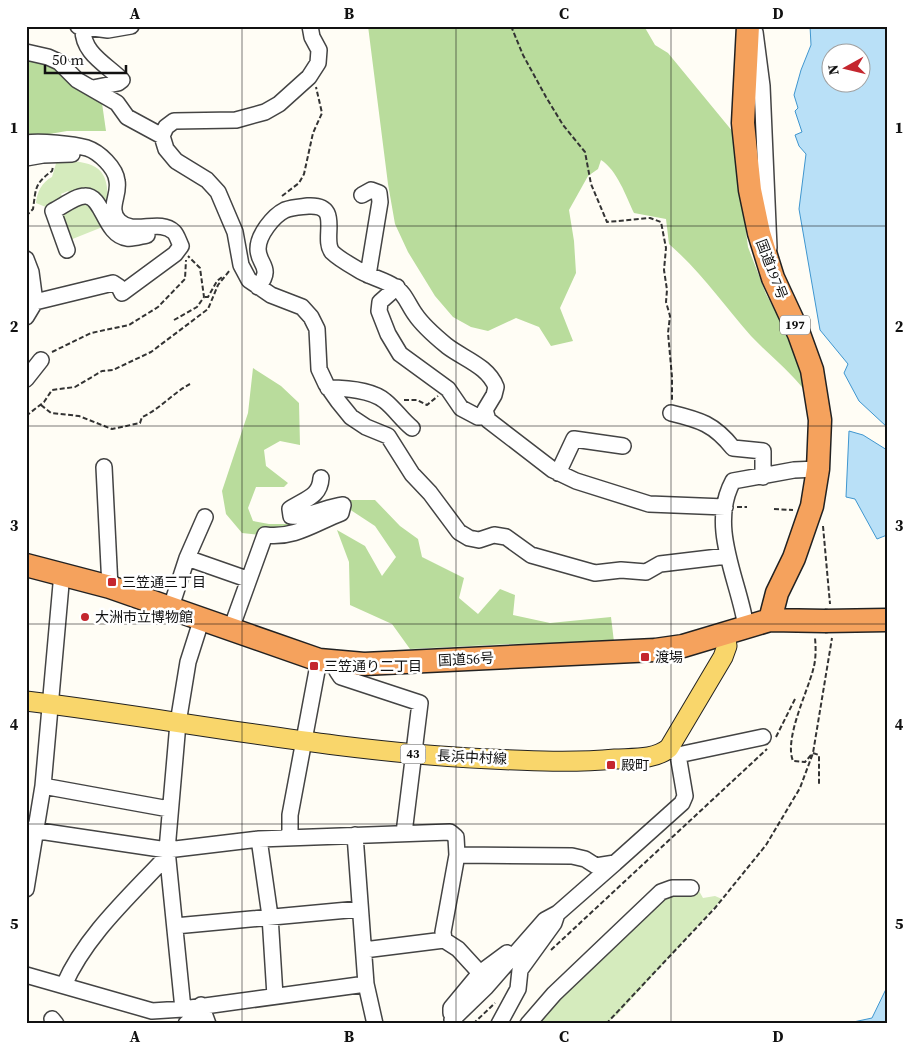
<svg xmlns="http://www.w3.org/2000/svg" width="913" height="1050" viewBox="0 0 913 1050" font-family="'Source Serif 4','Noto Sans JP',serif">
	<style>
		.green { fill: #d5ebbd }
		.forest { fill: #b9dc9c }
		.water { fill: #b9e0f7; stroke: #3f96cf; fill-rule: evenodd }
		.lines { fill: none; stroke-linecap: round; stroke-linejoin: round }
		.minor-casing { stroke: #444; stroke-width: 18 }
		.major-casing { stroke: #222; stroke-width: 21 }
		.highway-casing { stroke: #222; stroke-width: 25 }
		.path { stroke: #333; stroke-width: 2; stroke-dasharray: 5 2.5; stroke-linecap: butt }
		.minor { stroke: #fff; stroke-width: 15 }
		.major { stroke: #f9d66b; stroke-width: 19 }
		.highway { stroke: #f5a25d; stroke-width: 22 }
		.highway-bridge-casing { stroke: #222; stroke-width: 25; stroke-linecap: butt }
		.highway-bridge { stroke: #f5a25d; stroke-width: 22 }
		.grid { fill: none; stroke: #111; stroke-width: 1; stroke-opacity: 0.55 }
		.poi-dot { fill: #c4262e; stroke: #fff; stroke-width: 2 }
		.labels { text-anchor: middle; stroke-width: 5; stroke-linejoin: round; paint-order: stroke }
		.shield { fill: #fff; stroke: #585858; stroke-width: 1 }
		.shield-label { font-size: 12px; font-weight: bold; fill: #111 }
		.street-label { font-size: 14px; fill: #111; stroke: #fff }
		.poi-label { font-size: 14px; fill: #111; stroke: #fff; text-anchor: start }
		.neatline { fill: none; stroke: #111; stroke-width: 2 }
		.grid-label { font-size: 16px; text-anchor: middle; font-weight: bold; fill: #111 }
	</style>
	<rect width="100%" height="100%" fill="#fffdf5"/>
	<path class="green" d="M57,160C97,162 111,166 107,210L71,197L68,191L61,194L64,200L48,208L36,203C37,192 42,182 52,177Z
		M87,202L92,203L105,226L70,240L63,214Z
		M691,888L699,891L703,898L715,896L722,899L617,1015L605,1024H528L660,894Z"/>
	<path class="forest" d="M368,26H644L655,45L668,53L733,132L748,247L766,294L792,342L805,391C789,370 769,355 751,336C724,305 700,271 669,244L666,219L634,213C626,196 617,170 601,160L598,169L588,176L569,210L574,241L576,273L560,308L573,341L551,346L539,327L516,318L488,331L471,327L453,317L435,296L408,252L395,224L388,184Z
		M26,56L41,59L101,96L106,131H67L26,138Z
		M253,368L281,386L299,403L300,445L280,441L264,450L266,466L288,483L284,487H256L248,508L253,521L269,524H296L295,534L277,537L242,533L226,514L222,491L248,413Z
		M345,500H375L400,526L418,539L422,557L464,578L459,598L478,614L500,589L515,595L513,615L550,623L611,617L614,642L510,644L410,649L392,624L350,605L349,562L337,530L365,546L382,576L396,557L375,526L343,505Z"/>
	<path class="water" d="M810,26H887V427L859,401L844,373L848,364L820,330L799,209L806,154L799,146L795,135L802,132L795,111L798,108L794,95L801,70L811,45ZM830,52H860V82H830Z
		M849,431L863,435L887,450V535L877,539L855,499L846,497Z
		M887,987V1024H844L872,1018Z"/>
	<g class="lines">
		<defs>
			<path id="minor" d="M78,26L108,30L131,26
				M310,26L312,37L319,50L318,63L309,77L279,104L265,112L236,120L174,121L166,127L162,136L166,149L176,161L207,180L218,192L235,232L241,265L249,280L271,295L302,307L311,317L317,329L319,369L326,384L338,401L351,417L366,427L388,436L412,474L430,493L459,532L469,538L479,540L494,535L506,537L531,555L595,573L621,570L646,572L660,564L727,556
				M83,28C82,53 106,64 122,80L118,83L93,88
				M755,32L762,86L769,248
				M26,52L48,57L59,62L77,80L117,103L127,117L162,136
				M26,143C41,141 72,144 87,148C99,152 116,168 117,181C120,195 107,209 119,221C134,236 159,218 174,232C177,235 179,242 181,246L175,254L122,293L119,287L113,283L35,302L26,317
				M26,158L43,155L72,154
				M362,195L371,190L379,193L380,202L368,275
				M67,250L53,211C62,207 75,196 85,196C103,195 104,235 127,238C133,239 141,236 147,235
				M26,259L31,272L35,302
				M258,287C274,267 258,265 258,249C258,235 273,216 285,210C293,207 300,207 308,206C343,204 321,238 332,252C338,258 350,265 357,269C369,277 383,279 395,287C404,292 409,306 415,314C423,326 436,337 447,346C464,359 488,366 496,387L494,395L485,410L488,420L553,470L576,481L649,504L725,507
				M397,287L380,302L379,311L388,334L400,354L448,389L461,408L478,417L485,416
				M26,379L41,360
				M328,388C344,388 372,390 385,401C395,409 402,420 412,428
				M671,413C700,420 714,424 733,448L763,451V477
				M104,467L110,587
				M558,473L574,439L623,446
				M187,558L247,579
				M171,607L187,558L205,517
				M746,627C739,580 708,527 733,481L794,470L818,469
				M231,629L265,535C294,539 315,523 341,513L343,505C326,507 308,518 291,516L290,509C305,499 320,497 321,478
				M335,662L337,671L341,677L420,703L404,833
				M678,755L763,737
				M43,786L169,809
				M26,829L167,850L259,839L450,832L456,837L457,855L443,932L444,940
				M355,835L366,984L375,1024
				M290,837V815L319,660
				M259,839L270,916L275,996
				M457,855L572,856L585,859L596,866L615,863L682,803L685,796L678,755L669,748
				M26,889L43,786L62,573
				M175,926L359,909
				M364,950L444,940L458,949L480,973
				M26,975L152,1011L183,1009L366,984
				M64,985C86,935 130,896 167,856
				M201,1005L208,1024
				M183,1009L167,850L178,723L188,662L202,618
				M451,1013V1008L480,973L507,953
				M52,1019L56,1024
				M452,1020L486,987L545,920L558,913L615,863
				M186,1024L203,1011
				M499,1024L518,989L520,970L554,923L556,917
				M528,1024L554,994L661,892L672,888H691"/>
			<path id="major" d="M26,701C181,720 334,752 491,759C532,761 574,763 615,759C633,758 655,760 669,748L723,657L727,646L725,633"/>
			<path id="highway" d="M748,26L743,123L750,190L759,233L773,278L799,334L812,370L820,420L818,469L812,506L794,558L777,593L770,620
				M26,565L110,587L319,660L364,664L655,650L683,646L770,620L825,621"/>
		</defs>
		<use href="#minor" class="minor-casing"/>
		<use href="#major" class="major-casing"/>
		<use href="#highway" class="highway-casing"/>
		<path class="path" d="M511,26L523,55L546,97L563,125L585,152L591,184L607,222L650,218L661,222L666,248L664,270L667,290L666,302L670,316L668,333L672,377V400
			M282,196L299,183L304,174L313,133L322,113L316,87
			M26,216L33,209C36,189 34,184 52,171L53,167
			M205,297H208L217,281L222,277
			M174,320L197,307L204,297L200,268L188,256
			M52,352L91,333L129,325L158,307L185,279L186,260
			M404,400H417L427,405L438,396
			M41,405L51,413L79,416L112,429L140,423L142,417C160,409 173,393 190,384
			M26,416L44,402L52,390L75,387L102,371L113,370L151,352L208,309L218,285L230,270
			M737,507H747
			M774,509L793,510
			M823,526L830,604
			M776,737L796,697
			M813,753L819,755V784
			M811,755L805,762L793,761C784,739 807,693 813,670C816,660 816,649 815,638
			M551,950L767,749
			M473,1024L495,1003
			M606,1024L715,908L766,845L800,788L813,753L832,638"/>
		<use href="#minor" class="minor"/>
		<use href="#major" class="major"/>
		<use href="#highway" class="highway"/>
		<defs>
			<path id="highway-bridge" d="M825,621L887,620"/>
		</defs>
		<use href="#highway-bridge" class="highway-bridge-casing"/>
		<use href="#highway-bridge" class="highway-bridge"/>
	</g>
	<path class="grid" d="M242,26V1024M456,26V1024M671,26V1024M26,226H887M26,426H887M26,624H887M26,824H887"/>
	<g class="poi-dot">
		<rect x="107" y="577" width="10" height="10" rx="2.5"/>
		<circle cx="85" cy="617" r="5"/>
		<rect x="640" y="652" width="10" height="10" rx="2.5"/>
		<rect x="309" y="661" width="10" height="10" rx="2.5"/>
		<rect x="606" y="760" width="10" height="10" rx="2.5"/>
	</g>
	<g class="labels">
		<g class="shield">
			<rect x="780" y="315.5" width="30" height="19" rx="4"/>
			<rect x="400.5" y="744.5" width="25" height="19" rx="4"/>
		</g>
		<g class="shield-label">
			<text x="795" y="329">197</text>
			<text x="413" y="758">43</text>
		</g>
		<g class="street-label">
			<text transform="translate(772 269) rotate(69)" y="5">国道197号</text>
			<text transform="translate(466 659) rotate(-3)" y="5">国道56号</text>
			<text transform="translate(472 757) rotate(3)" y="5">長浜中村線</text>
		</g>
		<g class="poi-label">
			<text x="122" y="587">三笠通三丁目</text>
			<text x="95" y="622">大洲市立博物館</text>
			<text x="655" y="662">渡場</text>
			<text x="324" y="671">三笠通り二丁目</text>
			<text x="621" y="770">殿町</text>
		</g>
	</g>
	<rect width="913" height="1050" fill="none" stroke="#ffffff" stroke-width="55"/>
	<g transform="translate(846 68) rotate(262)"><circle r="24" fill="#ffffff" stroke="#a0a0a0"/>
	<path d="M0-4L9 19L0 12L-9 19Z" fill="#c4262e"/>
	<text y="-8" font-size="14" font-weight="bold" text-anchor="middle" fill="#111111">N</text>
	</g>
	<path d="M45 65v8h81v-8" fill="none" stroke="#111111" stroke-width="2.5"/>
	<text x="52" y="65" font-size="15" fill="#111111" stroke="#ffffff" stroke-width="4" paint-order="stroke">50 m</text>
	<rect x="28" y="28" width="858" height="994" class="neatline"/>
	<g class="grid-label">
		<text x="135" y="19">A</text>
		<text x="349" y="19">B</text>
		<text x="564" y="19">C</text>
		<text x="778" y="19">D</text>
		<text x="14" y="133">1</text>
		<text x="899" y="133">1</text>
		<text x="14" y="332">2</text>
		<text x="899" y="332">2</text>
		<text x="14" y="531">3</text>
		<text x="899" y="531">3</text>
		<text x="14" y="730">4</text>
		<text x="899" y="730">4</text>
		<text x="14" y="929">5</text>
		<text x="899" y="929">5</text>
		<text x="135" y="1042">A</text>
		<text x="349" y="1042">B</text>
		<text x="564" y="1042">C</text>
		<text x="778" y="1042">D</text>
	</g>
</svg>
